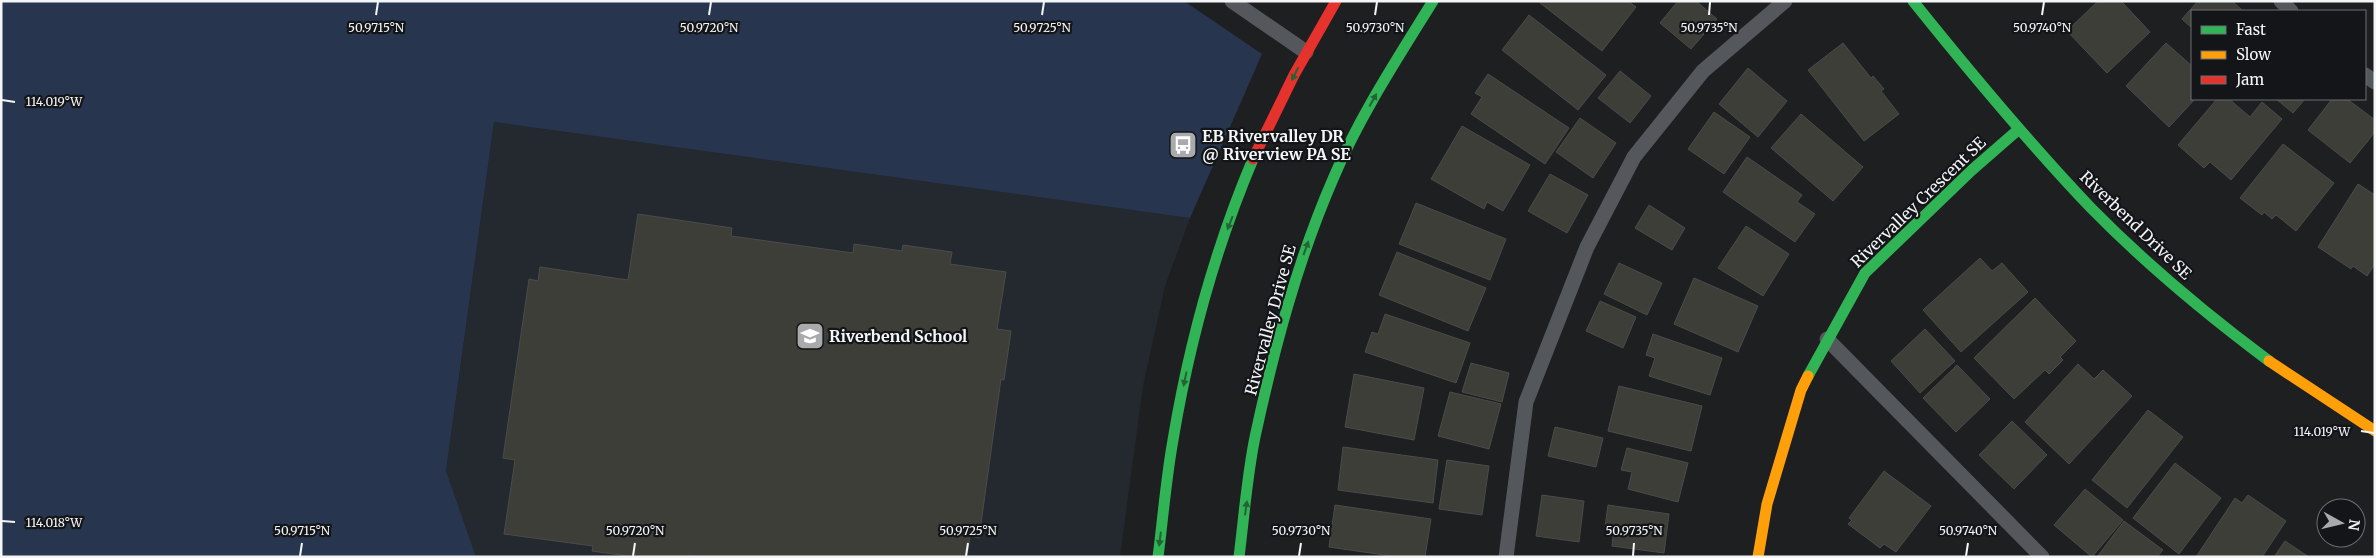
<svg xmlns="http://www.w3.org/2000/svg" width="2376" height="558" viewBox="0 0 2376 558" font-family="Merriweather,serif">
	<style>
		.built { fill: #242930 }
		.green { fill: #27364e }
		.building { fill: #3e3e38; stroke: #4a4b4b }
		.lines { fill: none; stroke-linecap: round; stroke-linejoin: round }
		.lane { stroke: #54575c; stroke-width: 15 }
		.fast { stroke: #30b455; stroke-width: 11 }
		.slow { stroke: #ff9f0a; stroke-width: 11 }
		.jam { stroke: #e5322d; stroke-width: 11 }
		.oneway { fill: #226436 }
		.ticks { fill: none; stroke: #f3f5f7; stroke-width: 2 }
		.labels { text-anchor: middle; stroke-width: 4.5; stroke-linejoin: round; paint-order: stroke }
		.poi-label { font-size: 16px; font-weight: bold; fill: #f3f5f7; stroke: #131518; text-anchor: start }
		.street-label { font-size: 16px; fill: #f3f5f7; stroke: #131518 }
		.ticks-label { font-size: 12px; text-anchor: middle; fill: #f3f5f7; stroke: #131518; stroke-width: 4.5; stroke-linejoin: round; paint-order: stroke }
	</style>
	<rect width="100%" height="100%" fill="#1d1f21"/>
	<path class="built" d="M494,122L1190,218L1165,286L1143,386L1120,557H476L446,472Z"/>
	<path class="green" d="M1,1H1184L1262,54L1190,218L494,122L446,471L476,557H1Z"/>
	<path class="building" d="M1541,1H1628L1636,7L1602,51L1540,3Z
		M1678,1H1696L1717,19L1691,49L1660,23Z
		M2098,1H2121L2150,32L2107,73L2067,31Z
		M2198,1H2232L2243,11H2192V28L2182,19Z
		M1529,15L1606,75L1578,110L1502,50Z
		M1843,43L1871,78L1873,76L1884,89L1881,91L1899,114L1864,141L1808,70Z
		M2166,43L2192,66V99H2195L2169,127L2126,86Z
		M1748,68L1787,101L1758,137L1719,104Z
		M1620,71L1651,96L1630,123L1598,98Z
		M1488,74L1569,128L1545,164L1471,114L1482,97L1475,93Z
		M2217,99H2229L2250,117L2262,102L2282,119L2231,180L2210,162L2204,168L2178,145Z
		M2276,99H2305L2293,113Z
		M2332,99H2347L2375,120V132L2350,163L2308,130Z
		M1714,112L1750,137L1724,174L1688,149Z
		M1801,114L1863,167L1833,201L1771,148Z
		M1580,118L1616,143L1593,178L1556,152Z
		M1462,126L1530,165L1503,211L1487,202L1484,209L1431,179Z
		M2283,144L2334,183L2296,231L2276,215L2272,219L2264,212L2262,215L2240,198Z
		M1747,157L1802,195L1797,202L1815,214L1795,242L1723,192Z
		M1550,174L1588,195L1567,233L1528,211Z
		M2358,184L2375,195V264L2367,276L2353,266L2351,269L2318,247Z
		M1416,203L1506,239L1490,280L1399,244Z
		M1649,205L1685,228L1672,250L1635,228Z
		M638,214L732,228L731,236L853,253L854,244L902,251L903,245L952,252L950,264L1006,272L997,329L1011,331L1004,380L1001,379L979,538L970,536L967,557H702L688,555V557H635L592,551L593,546L504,534L515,460L503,458L529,279L538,281L540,267L628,280Z
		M1746,226L1789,254L1763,296L1718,268Z
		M1397,252L1486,288L1468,331L1379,295Z
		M1980,258L1992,271L2002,263L2028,292L1961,352L1923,310Z
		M1619,263L1662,283L1647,315L1604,294Z
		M1694,278L1758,306L1738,352L1674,324Z
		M2035,298L2076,341L2060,357L2063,360L2049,374L2045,370L2014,399L1974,358Z
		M1600,301L1636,317L1623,348L1586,331Z
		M1385,314L1470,343L1456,383L1365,352L1372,332L1378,334Z
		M1925,329L1955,361L1920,393L1891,361Z
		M1653,334L1722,358L1710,395L1649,376L1655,358L1646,355Z
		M1471,363L1509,373L1502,402L1462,392Z
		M2078,364L2094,379L2103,370L2132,396L2069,464L2025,422Z
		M1957,365L1990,399L1956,432L1923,398Z
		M1354,374L1424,388L1414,440L1345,427Z
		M1619,386L1702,406L1691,451L1608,431Z
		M1450,392L1501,404L1489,449L1438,436Z
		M2148,410L2183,437L2127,508L2092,480Z
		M2012,421L2047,455L2014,489L1979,455Z
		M1555,427L1603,438L1596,467L1548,456Z
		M1343,447L1438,460L1433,503L1338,490Z
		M1627,448L1688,463L1678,502L1628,489L1632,472L1621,470Z
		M1447,460L1489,466L1482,515L1439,509Z
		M2175,463L2221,498L2179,554L2133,518Z
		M1884,471L1931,506L1896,552L1884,544L1880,548L1848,524L1852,520L1849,518Z
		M2085,489L2123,520L2092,557L2054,525Z
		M1542,495L1584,501L1579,542L1536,536Z
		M2248,495L2286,521L2262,557H2196L2235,498L2242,503Z
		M1335,505L1431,519L1425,557H1398L1329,547Z
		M1608,505L1669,514L1664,553L1612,546L1614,529L1605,527Z
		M2124,521L2163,550L2157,557H2097Z
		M2285,541L2309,557H2274Z"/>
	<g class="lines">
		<path class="lane" d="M1232,1L1306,52
			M2281,1L2291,11
			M2365,75L2375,82
			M1827,339L2042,557
			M1506,557L1526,402L1587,247L1634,157L1703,71L1785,1"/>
		<path class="fast" d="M1913,1C1970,72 2028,142 2091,208C2146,264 2206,314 2269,361
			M1808,376L1865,273L1972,170L2019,129
			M1158,557C1163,518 1166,479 1173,440C1189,344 1215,249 1253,159
			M1239,557C1244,517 1247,476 1255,437C1274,349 1297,262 1333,179C1359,117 1397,59 1433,1"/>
		<path class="slow" d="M2269,361L2375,431
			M1758,557L1767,504L1801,390L1808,376"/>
		<path class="jam" d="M1253,159L1294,75L1336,1"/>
	</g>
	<defs><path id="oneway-solid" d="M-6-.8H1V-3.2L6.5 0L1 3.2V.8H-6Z" transform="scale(1.25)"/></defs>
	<g class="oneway">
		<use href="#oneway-solid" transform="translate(1295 74) rotate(117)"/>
		<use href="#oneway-solid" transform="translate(1373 100) rotate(-61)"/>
		<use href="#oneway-solid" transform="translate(1230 223) rotate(111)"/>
		<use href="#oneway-solid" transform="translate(1306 248) rotate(-70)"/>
		<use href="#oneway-solid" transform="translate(1185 379) rotate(102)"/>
		<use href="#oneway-solid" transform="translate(1246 508) rotate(-82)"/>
		<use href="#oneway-solid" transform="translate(1160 539) rotate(97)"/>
	</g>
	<path class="ticks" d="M376,15L378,2M709,15L711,2M1042,15L1044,2M1375,15L1377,2M1709,15L1710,2M2042,15L2044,2M2,100L15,102M2361,431L2374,433M2,521L15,522M300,556L302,543M633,556L635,543M966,556L968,543M1299,556L1301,543M1633,556L1634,543M1966,556L1968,543"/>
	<defs>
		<symbol id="bus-square" viewBox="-11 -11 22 22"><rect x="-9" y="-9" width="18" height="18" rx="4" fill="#a8aaac" stroke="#131518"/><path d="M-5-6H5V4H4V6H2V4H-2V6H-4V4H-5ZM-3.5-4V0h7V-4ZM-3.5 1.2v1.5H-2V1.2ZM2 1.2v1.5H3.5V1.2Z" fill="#fff"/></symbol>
		<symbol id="school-square" viewBox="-11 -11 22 22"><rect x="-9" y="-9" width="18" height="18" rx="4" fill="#a8aaac" stroke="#131518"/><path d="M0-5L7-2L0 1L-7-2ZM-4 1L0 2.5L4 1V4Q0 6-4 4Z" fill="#fff"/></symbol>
	</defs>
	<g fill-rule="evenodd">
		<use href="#bus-square" x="1167" y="129" width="32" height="32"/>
		<use href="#school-square" x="794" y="320" width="32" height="32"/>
	</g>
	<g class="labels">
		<g class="poi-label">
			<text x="1202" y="142">EB Rivervalley DR<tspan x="1202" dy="18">@ Riverview PA SE</tspan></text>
			<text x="829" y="342">Riverbend School</text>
		</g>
		<g class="street-label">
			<text transform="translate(1918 202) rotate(-44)" y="6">Rivervalley Crescent SE</text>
			<text transform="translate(2136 225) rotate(44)" y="6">Riverbend Drive SE</text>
			<text transform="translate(1270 320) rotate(-75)" y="6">Rivervalley Drive SE</text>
		</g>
	</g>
	<g class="ticks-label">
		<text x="376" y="32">50.9715°N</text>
		<text x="709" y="32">50.9720°N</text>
		<text x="1042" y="32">50.9725°N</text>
		<text x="1375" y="32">50.9730°N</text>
		<text x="1709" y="32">50.9735°N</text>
		<text x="2042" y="32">50.9740°N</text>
		<text x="54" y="106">114.019°W</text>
		<text x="2322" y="436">114.019°W</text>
		<text x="54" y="527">114.018°W</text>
		<text x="302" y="535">50.9715°N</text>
		<text x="635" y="535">50.9720°N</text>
		<text x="968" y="535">50.9725°N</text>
		<text x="1301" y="535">50.9730°N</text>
		<text x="1634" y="535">50.9735°N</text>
		<text x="1968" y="535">50.9740°N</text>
	</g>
	<rect width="2376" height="558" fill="none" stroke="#f3f5f7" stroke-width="5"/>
	<rect x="2191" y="10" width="175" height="90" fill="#131518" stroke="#6d6f71"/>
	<rect x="2201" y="26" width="25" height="8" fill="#30b455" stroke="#6d6f71"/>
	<text x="2236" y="35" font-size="15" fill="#f3f5f7">Fast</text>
	<rect x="2201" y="51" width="25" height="8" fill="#ff9f0a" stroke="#6d6f71"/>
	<text x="2236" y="60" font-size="15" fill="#f3f5f7">Slow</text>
	<rect x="2201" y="76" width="25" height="8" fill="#e5322d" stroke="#6d6f71"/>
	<text x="2236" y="85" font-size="15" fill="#f3f5f7">Jam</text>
	<g transform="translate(2341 523) rotate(98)"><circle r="24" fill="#131518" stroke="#6d6f71"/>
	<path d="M0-4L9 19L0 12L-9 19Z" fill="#a8aaac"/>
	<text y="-8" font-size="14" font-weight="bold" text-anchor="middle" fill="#f3f5f7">N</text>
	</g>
</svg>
